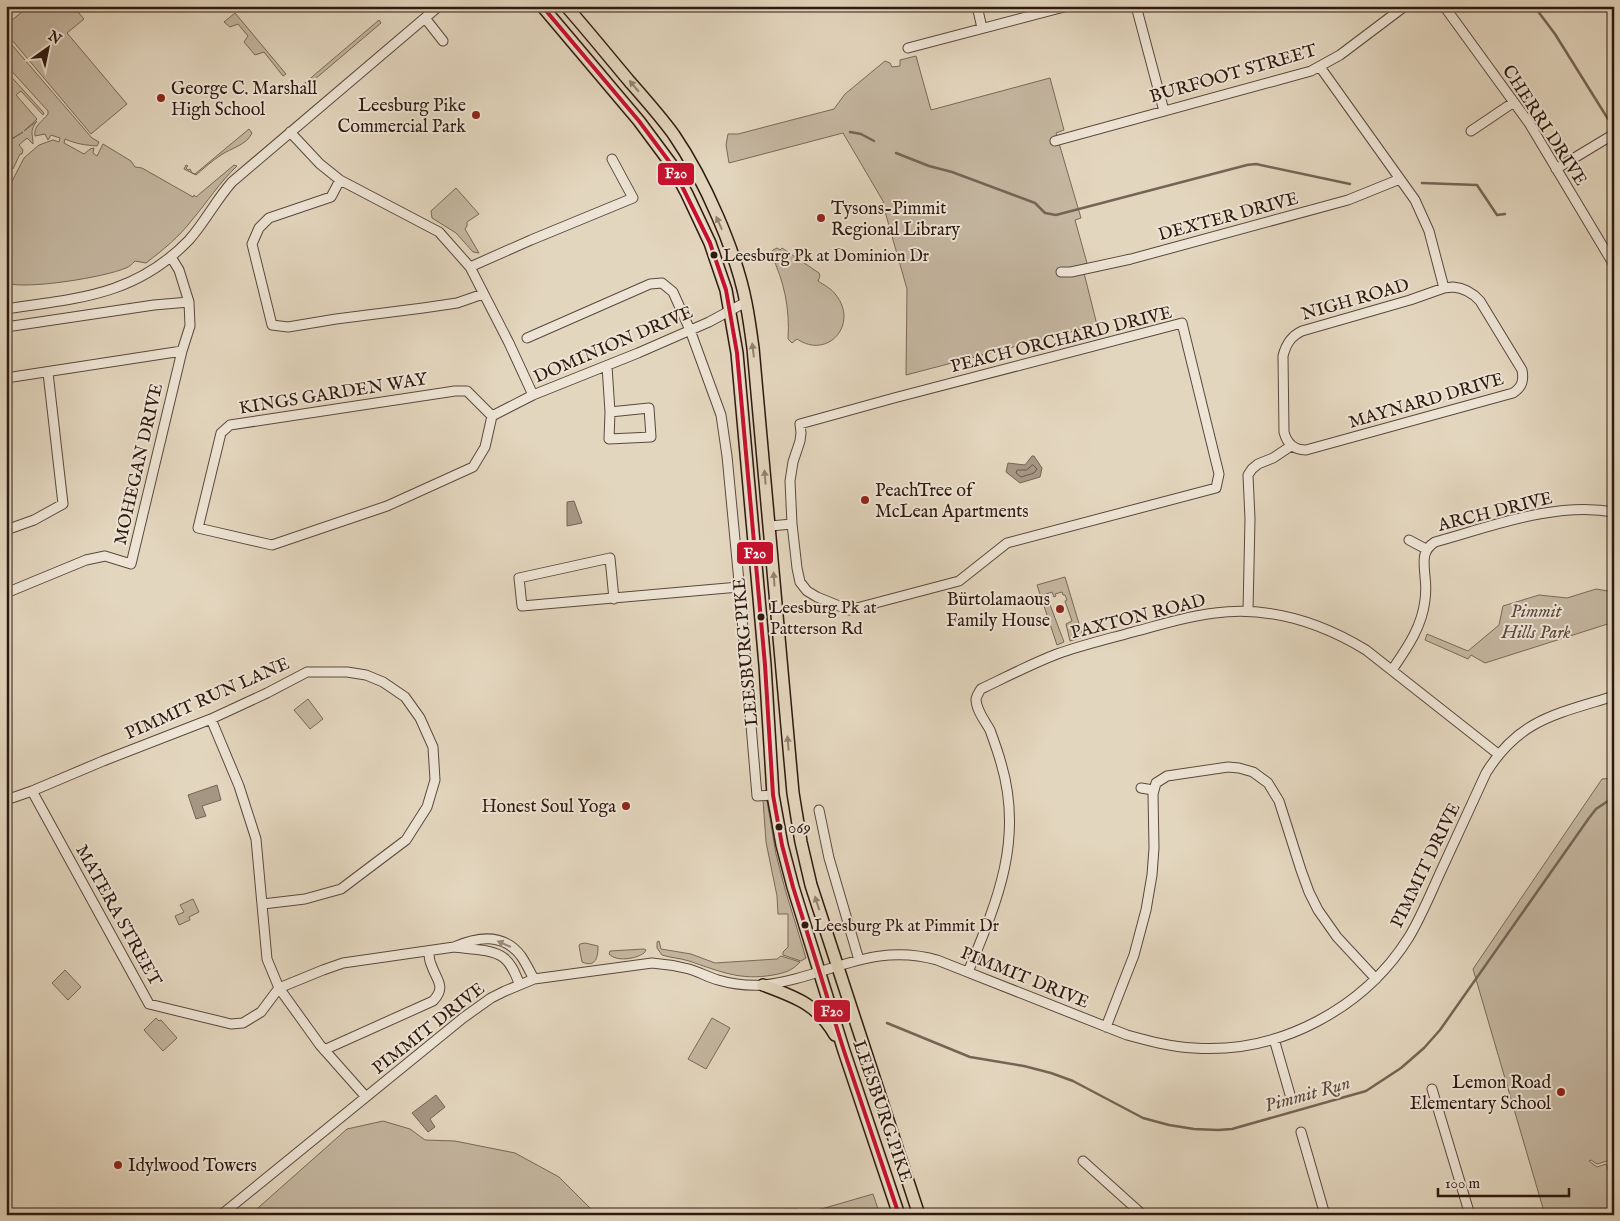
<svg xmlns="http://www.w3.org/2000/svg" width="1620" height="1221" viewBox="0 0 1620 1221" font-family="'IM FELL English',serif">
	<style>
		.green { fill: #c4b6a0; stroke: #796858 }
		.water { fill: #a59683; stroke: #756455 }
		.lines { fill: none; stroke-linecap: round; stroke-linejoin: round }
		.shore { stroke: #6a584a; stroke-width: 1 }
		.stream { stroke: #756455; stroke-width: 2.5 }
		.minor-casing { stroke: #5b483c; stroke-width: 11 }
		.major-casing { stroke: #2e1910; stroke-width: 14 }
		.minor { stroke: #ede4d5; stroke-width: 9 }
		.major { stroke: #e3d6be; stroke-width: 11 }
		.bus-1-casing { stroke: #ede4d5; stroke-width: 8 }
		.bus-1 { stroke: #c8102e; stroke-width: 4 }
		.oneway { fill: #928170 }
		.oneway2 { fill: #97897c }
		.poi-dot { fill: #8f2418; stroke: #ede4d5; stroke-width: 2 }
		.bus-dot { fill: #2e1910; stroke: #ede4d5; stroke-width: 2 }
		.labels { text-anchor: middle; stroke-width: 4; stroke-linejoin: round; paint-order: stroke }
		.bus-label { font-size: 17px; fill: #2e1910; stroke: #ede4d5; text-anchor: start }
		.street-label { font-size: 18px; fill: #2e1910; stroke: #ede4d5 }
		.poi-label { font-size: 18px; fill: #2e1910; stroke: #ede4d5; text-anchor: start }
		.park-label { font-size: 18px; font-style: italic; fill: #5b483b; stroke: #ede4d5 }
		.water-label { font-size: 19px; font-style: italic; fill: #5e4b3e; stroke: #ede4d5 }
		.line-badge { stroke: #ede4d5; stroke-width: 2 }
		.badge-label { font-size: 14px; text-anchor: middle; font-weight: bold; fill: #fff }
	</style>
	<rect width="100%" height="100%" fill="#e3d6be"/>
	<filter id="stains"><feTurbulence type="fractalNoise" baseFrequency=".004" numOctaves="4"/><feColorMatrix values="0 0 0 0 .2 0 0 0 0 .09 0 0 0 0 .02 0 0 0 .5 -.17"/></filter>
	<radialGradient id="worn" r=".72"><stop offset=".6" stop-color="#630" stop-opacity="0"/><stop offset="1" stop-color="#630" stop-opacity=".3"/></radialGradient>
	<path class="green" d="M29,6H73L84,19L67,33L127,104L91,134L6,33V25Z
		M235,13L286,74L283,76L264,52L255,55L244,42L248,36L238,24L230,27L224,22Z
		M379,20L381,23L301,91L299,88Z
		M6,38L92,138L99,142L97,146C84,145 77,144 65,139L64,143L84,154L90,149L94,148L93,153L97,156L103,144L131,161L135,167L142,168L193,197L194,195L196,197L234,165L237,166C219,183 208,201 192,220C179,237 163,250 146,263L135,261C132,264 129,267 126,268C105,277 27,290 6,283V193L24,158L39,145L53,140L59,142L60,138L51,135L48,140L45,134L35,136C33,126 43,121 48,114V111L6,65Z
		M916,56L931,110L1050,78L1064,130L1056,133L1081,218L1075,220L1087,263L1082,265L1097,325L906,375L907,289L886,215L883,201L843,133L729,163L726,145L728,134H738L834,109L845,94L885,61L890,63L892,67L900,66V60Z
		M6,71L44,113L43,115L21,91L16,95L37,119L24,131L37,121C29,132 33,133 33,144L27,138L19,145L23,150L22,154H20L13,169L8,167L6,171V143L23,132L6,142Z
		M249,129L252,133C247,145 231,148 221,155C212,161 204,168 196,175L184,169L186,165L188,166L186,168L188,170L190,169L192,173L195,174Z
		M456,188L479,214L467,222V226L465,229L479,253L473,252L456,233L432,218L431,211Z
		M777,248L780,250L782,248L819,273L820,276L818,281C824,285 832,289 836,295C859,324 828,360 797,339L792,343L788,339C790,308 784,281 771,254L773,250Z
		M1065,577L1083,637L1070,641L1066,624L1072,621L1065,601L1067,600L1065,595H1063L1062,592L1055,594L1056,596L1054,597L1052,592L1046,594L1064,642L1057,645L1037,585Z
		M1596,589L1614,592V622L1485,663L1471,655L1468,659L1425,640L1427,634L1468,651L1499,625L1503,606L1539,595L1567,598Z
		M308,699L323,719L310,729L294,710Z
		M1614,778V1159L1597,1164L1591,1160L1589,1161L1597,1167L1606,1164L1614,1184V1215H1545L1473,969L1602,779Z
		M763,800L767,801L776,854L785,889L806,958L801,961L783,955V952L788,947V914H778L777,896L766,842Z
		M193,899L199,912L189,917L190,920L179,925L175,916L184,912L180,905Z
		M659,941L661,949L691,954L715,963L777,959L781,956L800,962C792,971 784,973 773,975C740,981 719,971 689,961C680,958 671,958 662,955L657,948V942Z
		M585,943L598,946C598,957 596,968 582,962L579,946L580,944Z
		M644,949L646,950L644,953C636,959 616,962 609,954L610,951Z
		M65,970L81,987L68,1000L52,983Z
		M156,1018L159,1021L161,1020L177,1038L163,1051L144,1030Z
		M712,1018L730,1028L706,1069L688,1059Z
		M383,1121L410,1129L425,1140L455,1141L515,1153L559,1177L597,1215H250L347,1129Z
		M873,1194L880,1215H677L683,1212L797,1209L804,1214Z"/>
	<path class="water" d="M1032,456H1034L1042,468L1040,477L1020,483L1006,472L1008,463L1025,465Z
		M574,501L582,523L567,526V502Z
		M217,785L221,800L202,806L206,816L196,819L188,795Z
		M436,1095L445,1107L430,1119L435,1127L428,1132L412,1113Z"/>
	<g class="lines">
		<path class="shore" d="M1033,465L1037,469L1034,473L1021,477L1016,473L1017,470H1026Z"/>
		<path class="stream" d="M1534,6L1555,34L1608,119
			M850,132L861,134L874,141
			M896,153L929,166L952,172L1035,203L1045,213L1056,215L1247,165L1256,164L1350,184
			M1422,183L1477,185L1497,215L1505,214
			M887,1023L970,1057L1024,1066L1051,1073L1073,1081L1143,1118L1169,1125L1194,1129L1218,1130L1232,1129L1366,1091L1401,1068L1424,1048L1440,1030L1589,818L1596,809L1614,797"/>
		<defs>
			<path id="minor" d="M977,6L982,28
				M1136,6L1164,111
				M1444,6L1529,123L1614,265
				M425,18L443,41
				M908,48L1068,6
				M1320,67L1415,200L1429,231L1444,288
				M1471,131L1514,102
				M290,132L320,164L340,180L439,232L470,267L509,343L533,395
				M1055,141L1311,71L1340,55L1405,6
				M1556,169L1614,134
				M340,180L331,197L269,218L259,228L252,244L272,325L288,327L336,319L423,308L457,303L483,294
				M470,267L531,240L633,198L612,159
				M1061,272H1071L1131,259L1348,200L1400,179
				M1453,287C1464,288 1473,293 1480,301L1522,370C1524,381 1522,387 1513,393L1306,450C1294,450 1287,444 1284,432L1283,356C1286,344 1291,336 1302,331L1410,300L1444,288Z
				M6,309C78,298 135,296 189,240C205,222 216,200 232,182L439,6
				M1182,323L1219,474L1216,488L1007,543L959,581L849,610L817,597L807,591L800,582L797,568L792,524L790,481L793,462L800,441L801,433L800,424L894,398Z
				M6,327L154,305L189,302L179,270L171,257
				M527,338L650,284L662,283L673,292L690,330L721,415L727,456L738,571L757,796L773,795
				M607,366L610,412L609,439L651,437L649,408L610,412
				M6,378L182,351
				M455,391H467L492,416L485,447L473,467L387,506L272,545L198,528L221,433L230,425Z
				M492,416L533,395L638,353L709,322L746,302
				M770,526L792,524
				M6,530L34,520L63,504L48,373
				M1409,540L1426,549
				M6,593L86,560L105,556L131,564L182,351L190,326L189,302
				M614,599L610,558L519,578L522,606L739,587
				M1248,611L1250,519L1248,475L1252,469L1258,464L1273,458L1291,446
				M1392,670C1407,648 1422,627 1425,600C1426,592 1426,584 1425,577C1424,562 1421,551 1435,542C1490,527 1556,501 1614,512
				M211,719L239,786L256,839L267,959L279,988L320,1045L366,1097
				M1141,788L1153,790
				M32,791L149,1004L231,1024L243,1023L261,1012L279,988L323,970L343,963L454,947C477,937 503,932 521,956C526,963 530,972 534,979
				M6,800L32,791L103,761L211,719L267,693L307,672H347L366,675L383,682L405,697L420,718L433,747L435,780L427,807L406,840L341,889L305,899L263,904
				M819,810L829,858L859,960
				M454,947C468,949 493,949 504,958C512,964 516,976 520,985
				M968,972C997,902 1024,840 1001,763C998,752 994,741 990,730C985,721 976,710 976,699C977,695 979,692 981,689C1006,677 1031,664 1057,654C1082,645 1108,639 1133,632C1160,625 1187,616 1215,613C1269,606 1320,622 1366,650L1498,754
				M1106,1027L1134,955L1146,910L1152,875L1154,848L1153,794L1156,783L1167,776L1228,767L1239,768L1253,772L1268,783L1279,801L1301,870L1309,892L1318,910L1337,937L1376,979
				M1274,1039L1291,1098
				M324,1050L433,1001C447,986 436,980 431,964C429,960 429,956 429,951
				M1432,1089L1470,1215
				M1301,1132L1325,1215
				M1083,1161L1143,1215
				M221,1215L463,1018L491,998L505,991L534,979L652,963C665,964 677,966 689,969C699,972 708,977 718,980C732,984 748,986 763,985C826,978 871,941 937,960L1127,1035C1149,1041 1171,1047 1194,1048C1279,1054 1364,1009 1409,937C1421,917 1430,895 1440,873C1455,840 1471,806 1486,773C1519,719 1557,714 1614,696"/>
			<path id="major" d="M542,6L639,121L671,164L687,194L710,243L726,290L737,353L765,665L773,795L782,845L793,887L844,1051L899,1215
				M566,6C588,31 609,57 630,82C645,99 661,117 674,135C704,179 736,251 746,303C749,318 751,333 753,348L793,793L801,842L811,885L919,1215
				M763,985C795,997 817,1004 835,1035"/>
		</defs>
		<use href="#minor" class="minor-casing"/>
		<use href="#major" class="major-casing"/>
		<use href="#minor" class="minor"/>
		<use href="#major" class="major"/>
		<defs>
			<path id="bus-1" d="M542,6L639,121L671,164L710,243L726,290L737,353L765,665L773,795L782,845L793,887L844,1051L899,1215"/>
		</defs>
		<use href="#bus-1" class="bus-1-casing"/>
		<use href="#bus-1" class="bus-1"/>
	</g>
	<defs><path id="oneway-solid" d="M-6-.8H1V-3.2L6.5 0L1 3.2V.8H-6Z" transform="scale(1.25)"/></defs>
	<g class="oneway">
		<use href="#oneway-solid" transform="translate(634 86) rotate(-130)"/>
		<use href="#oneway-solid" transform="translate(719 223) rotate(-114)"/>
		<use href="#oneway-solid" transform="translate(753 350) rotate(-97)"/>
		<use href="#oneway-solid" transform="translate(765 477) rotate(-95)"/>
		<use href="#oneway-solid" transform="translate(774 579) rotate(-94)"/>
		<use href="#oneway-solid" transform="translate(788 743) rotate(-95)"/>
		<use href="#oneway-solid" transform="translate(817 903) rotate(-108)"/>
	</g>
	<use class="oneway2" href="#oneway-solid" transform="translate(504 944) rotate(-157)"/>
	<g class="poi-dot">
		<circle cx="161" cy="98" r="5"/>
		<circle cx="476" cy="115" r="5"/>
		<circle cx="821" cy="218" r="5"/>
		<circle cx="865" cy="500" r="5"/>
		<circle cx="1060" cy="609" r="5"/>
		<circle cx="626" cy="806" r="5"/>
		<circle cx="1561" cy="1092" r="5"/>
		<circle cx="118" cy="1165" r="5"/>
	</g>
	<g class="bus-dot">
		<circle cx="714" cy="255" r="4.5"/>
		<circle cx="761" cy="617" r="4.5"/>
		<circle cx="779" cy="827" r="4.5"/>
		<circle cx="805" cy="925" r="4.5"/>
	</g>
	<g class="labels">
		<g class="bus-label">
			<text x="723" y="261">Leesburg Pk at Dominion Dr</text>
			<text x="770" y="613">Leesburg Pk at<tspan x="770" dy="21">Patterson Rd</tspan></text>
			<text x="788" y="833">069</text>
			<text x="814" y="931">Leesburg Pk at Pimmit Dr</text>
		</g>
		<g class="street-label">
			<text transform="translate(1233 73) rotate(-16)" y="6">BURFOOT STREET</text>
			<text transform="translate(1545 125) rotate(57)" y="6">CHERRI DRIVE</text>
			<text transform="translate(1228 216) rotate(-15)" y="6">DEXTER DRIVE</text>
			<text transform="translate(1355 299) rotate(-16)" y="6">NIGH ROAD</text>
			<text transform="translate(1061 339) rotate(-14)" y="6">PEACH ORCHARD DRIVE</text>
			<text transform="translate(613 344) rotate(-23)" y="6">DOMINION DRIVE</text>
			<text transform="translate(333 393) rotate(-9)" y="6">KINGS GARDEN WAY</text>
			<text transform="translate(1426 400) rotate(-16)" y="6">MAYNARD DRIVE</text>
			<text transform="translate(138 464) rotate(-77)" y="6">MOHEGAN DRIVE</text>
			<text transform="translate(1495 511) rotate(-14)" y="6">ARCH DRIVE</text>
			<text transform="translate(1138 616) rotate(-14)" y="6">PAXTON ROAD</text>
			<text transform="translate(745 652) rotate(-95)" y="6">LEESBURG PIKE</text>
			<text transform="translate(207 698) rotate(-24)" y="6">PIMMIT RUN LANE</text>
			<text transform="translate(1425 865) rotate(-64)" y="6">PIMMIT DRIVE</text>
			<text transform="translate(119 915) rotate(61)" y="6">MATERA STREET</text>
			<text transform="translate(1025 977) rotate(22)" y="6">PIMMIT DRIVE</text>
			<text transform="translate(428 1028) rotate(-38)" y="6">PIMMIT DRIVE</text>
			<text transform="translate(883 1111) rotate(71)" y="6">LEESBURG PIKE</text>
		</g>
		<g class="poi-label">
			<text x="171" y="94">George C. Marshall<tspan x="171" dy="21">High School</tspan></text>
			<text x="466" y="111" text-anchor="end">Leesburg Pike<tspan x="466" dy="21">Commercial Park</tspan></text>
			<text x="831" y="214">Tysons-Pimmit<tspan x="831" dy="21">Regional Library</tspan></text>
			<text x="875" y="496">PeachTree of<tspan x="875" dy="21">McLean Apartments</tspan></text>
			<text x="1050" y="605" text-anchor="end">Bürtolamaous<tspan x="1050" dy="21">Family House</tspan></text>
			<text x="616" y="812" text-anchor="end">Honest Soul Yoga</text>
			<text x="1551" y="1088" text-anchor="end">Lemon Road<tspan x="1551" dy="21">Elementary School</tspan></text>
			<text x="128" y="1171">Idylwood Towers</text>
		</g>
		<g class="park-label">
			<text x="1536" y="617">Pimmit<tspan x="1536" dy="21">Hills Park</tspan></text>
		</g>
		<g class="water-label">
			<text transform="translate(1307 1093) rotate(-16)" y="7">Pimmit Run</text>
		</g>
	</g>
	<g class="line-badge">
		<rect x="657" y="162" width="38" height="24" rx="5" fill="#c8102e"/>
		<rect x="736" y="541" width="38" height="24" rx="5" fill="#c8102e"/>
		<rect x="813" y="999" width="38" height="24" rx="5" fill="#c8102e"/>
	</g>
	<g class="badge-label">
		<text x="676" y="178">F20</text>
		<text x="755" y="558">F20</text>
		<text x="832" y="1016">F20</text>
	</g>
	<rect width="1620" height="1221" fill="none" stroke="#e3d6be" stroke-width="25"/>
	<rect x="8" y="8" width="1605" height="1206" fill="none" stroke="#2e1910" stroke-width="2.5"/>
	<rect x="12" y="12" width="1595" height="1196" fill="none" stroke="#2e1910"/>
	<g transform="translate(48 48) rotate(33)" stroke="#ede4d5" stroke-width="4" paint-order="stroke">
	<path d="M0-4L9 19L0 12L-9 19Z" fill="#2e1910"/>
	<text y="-8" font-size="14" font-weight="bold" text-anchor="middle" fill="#2e1910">N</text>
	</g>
	<path d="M1438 1188v8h131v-8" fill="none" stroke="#2e1910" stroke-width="2.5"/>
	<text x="1445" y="1188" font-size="15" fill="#2e1910" stroke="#ede4d5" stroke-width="4" paint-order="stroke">100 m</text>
	<rect width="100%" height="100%" filter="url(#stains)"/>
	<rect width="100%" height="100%" fill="url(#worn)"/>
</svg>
